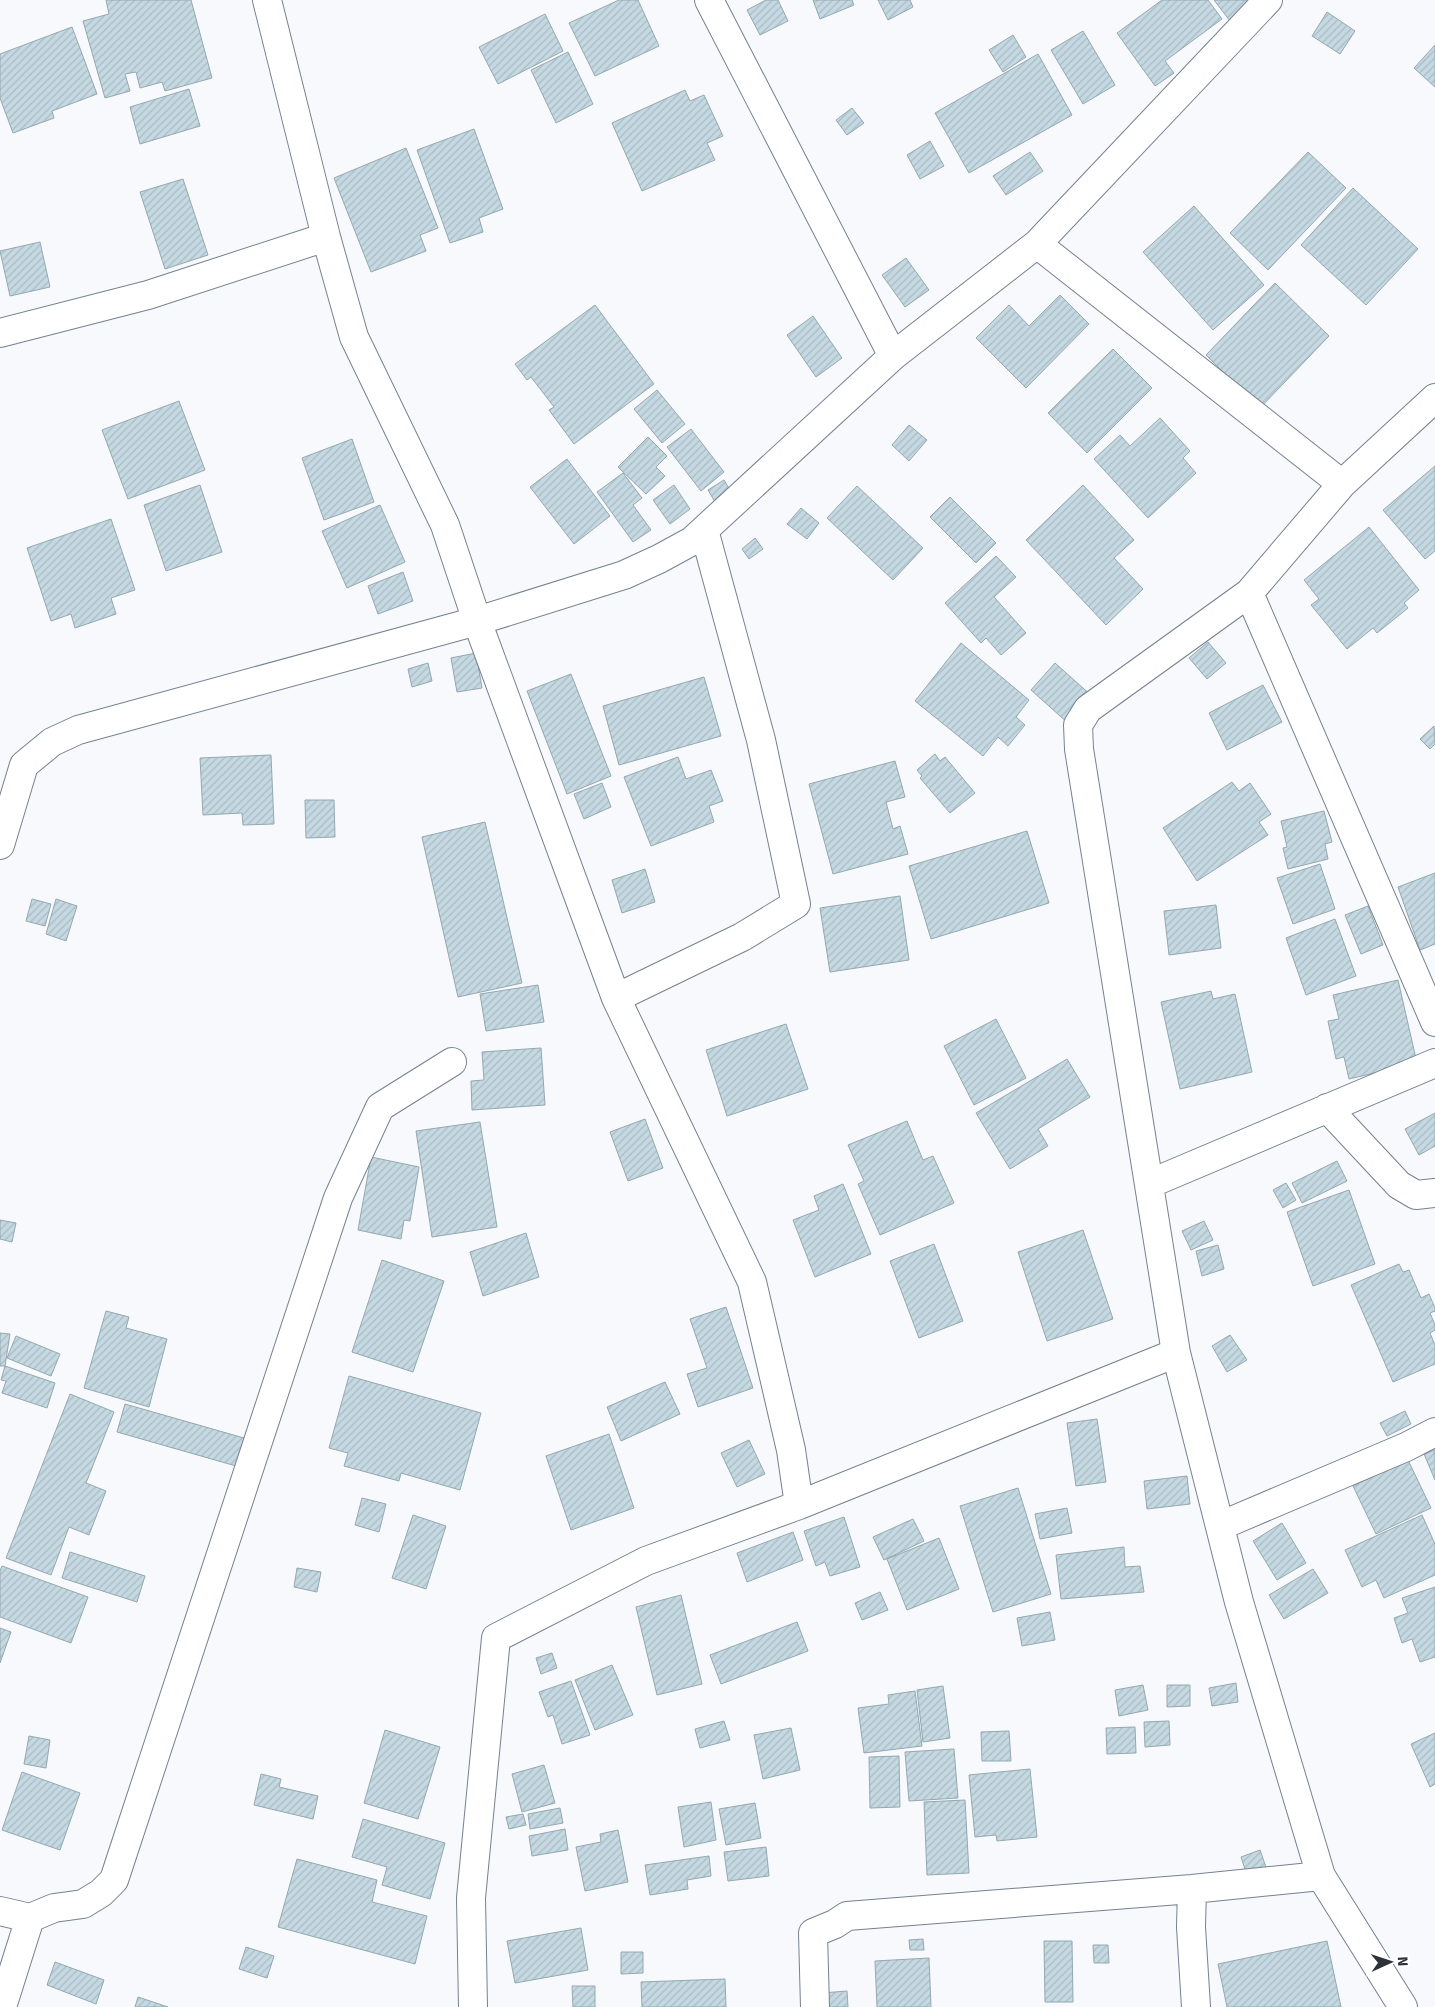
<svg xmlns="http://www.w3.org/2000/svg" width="1435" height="2007" viewBox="0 0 1435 2007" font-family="Signika,sans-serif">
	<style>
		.building { fill: url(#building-hatch); stroke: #94a8b0 }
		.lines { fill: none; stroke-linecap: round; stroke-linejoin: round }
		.minor-casing { stroke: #76818f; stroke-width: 30 }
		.minor { stroke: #fff; stroke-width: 28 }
	</style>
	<defs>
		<pattern id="building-hatch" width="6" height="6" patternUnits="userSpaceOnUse" patternTransform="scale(1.25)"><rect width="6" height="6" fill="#c5d9e2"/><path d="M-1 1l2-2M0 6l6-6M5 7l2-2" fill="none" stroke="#aabbc3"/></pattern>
	</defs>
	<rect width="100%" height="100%" fill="#f7f9fc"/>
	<path class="building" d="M106,0H191L212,78L165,91L162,82L140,88L136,72L125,74L130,91L105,98L83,21L109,14Z
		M619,0H638L659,46L595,76L569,23Z
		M766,0H778L788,21L760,35L747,10Z
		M813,0H852L854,5L820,19Z
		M878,0H910L913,7L888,20Z
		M1162,0H1208L1222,19L1165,61L1174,73L1155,86L1117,33Z
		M1214,0H1256L1230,21Z
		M1327,12L1355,31L1340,54L1312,36Z
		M545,14L563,51L498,84L479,47Z
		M72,27L97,94L52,111L54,118L13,133L0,98V54Z
		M1083,31L1115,85L1083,104L1051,50Z
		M1013,35L1026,57L1003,72L989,50Z
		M1435,45V87L1414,68Z
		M568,52L593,104L556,123L531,70Z
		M1038,54L1072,115L969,173L935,113Z
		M189,89L200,126L140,144L130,107Z
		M685,90L690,101L704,95L723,136L707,143L715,160L642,191L612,123Z
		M852,108L864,123L847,135L836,120Z
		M474,129L503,209L479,218L483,232L450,243L417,150Z
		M930,141L944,166L920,179L907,155Z
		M406,148L438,228L420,235L426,251L371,272L334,178Z
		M1030,152L1043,171L1006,195L993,176Z
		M1308,152L1346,188L1268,270L1230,233Z
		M183,179L208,255L165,269L140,192Z
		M1353,188L1418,249L1366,305L1301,245Z
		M1194,206L1264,285L1213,330L1143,252Z
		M40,242L50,287L10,296L0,251Z
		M906,258L929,290L905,307L882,275Z
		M1275,283L1329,336L1260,408L1206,355Z
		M1060,295L1089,324L1026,388L976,338L1009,305L1029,326Z
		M595,305L654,384L574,444L549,410L554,407L531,377L527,380L515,364Z
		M813,316L842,358L816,377L787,335Z
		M1113,349L1152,388L1087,453L1048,413Z
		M657,390L685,424L662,443L634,409Z
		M179,401L205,470L128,499L102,430Z
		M1160,418L1190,451L1183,458L1196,473L1148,518L1094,459L1120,435L1130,446Z
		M909,425L927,440L909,461L892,445Z
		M691,429L724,472L701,491L667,447Z
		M648,437L667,456L656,467L665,476L646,494L618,467Z
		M352,439L374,502L324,520L302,458Z
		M567,459L610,516L574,544L530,487Z
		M1435,466V551L1425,559L1383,510Z
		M623,473L642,498L633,505L651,530L633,542L597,492Z
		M724,480L734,497L718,507L708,490Z
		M200,485L222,552L166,571L144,505Z
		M674,485L690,509L670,524L653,500Z
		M1083,485L1134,540L1114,558L1143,589L1106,625L1026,540Z
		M857,486L923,548L893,580L827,518Z
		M950,497L996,543L976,563L930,517Z
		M380,505L405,562L347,588L322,531Z
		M801,508L819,523L807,539L787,524Z
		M111,519L135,590L111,598L116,614L75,628L71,614L51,621L27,548Z
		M1369,527L1419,590L1404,603L1408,608L1377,633L1373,628L1347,649L1311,605L1319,599L1304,580Z
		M755,538L763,549L749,559L742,549Z
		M996,556L1016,577L994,597L1026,633L1001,655L986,638L981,643L945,603Z
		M403,572L413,601L378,614L368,586Z
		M1208,642L1226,663L1207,679L1189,658Z
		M961,643L1029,700L1016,717L1025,725L1008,746L998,737L983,756L915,701Z
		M476,653L482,688L457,692L451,658Z
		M428,663L432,681L412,687L408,669Z
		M1055,663L1093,697L1069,724L1031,690Z
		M571,674L611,776L567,794L527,691Z
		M704,677L721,736L619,765L603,706Z
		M1263,685L1282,722L1227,750L1209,713Z
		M1434,726L1435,744L1430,749L1420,739Z
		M935,754L940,761L945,757L975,793L950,813L920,778L922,776L917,770Z
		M271,755L274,824L243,825L242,813L203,815L200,758Z
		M678,757L686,779L711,770L723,801L709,806L714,822L651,846L624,777Z
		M895,761L905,797L886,802L893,829L900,826L908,854L833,874L809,784Z
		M1232,782L1239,791L1250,783L1271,814L1259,822L1268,835L1197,881L1163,828Z
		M602,783L611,807L584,819L574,794Z
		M305,800H334L335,837L306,838Z
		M1324,811L1332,842L1325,844L1328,859L1288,869L1283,848L1287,847L1281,821Z
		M485,822L522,983L458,997L422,837Z
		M1027,831L1049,903L931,939L909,866Z
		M1320,864L1335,909L1293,924L1277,878Z
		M645,869L655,902L622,913L612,880Z
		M1435,873V944L1420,950L1398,887Z
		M900,896L909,960L830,972L820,908Z
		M32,899L51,904L45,926L26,921Z
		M56,899L77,906L66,941L46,934Z
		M1216,905L1221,948L1169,955L1164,911Z
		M1368,906L1383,945L1361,954L1345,915Z
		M1335,919L1356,976L1306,995L1286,938Z
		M1398,980L1417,1063L1349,1079L1344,1057L1336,1059L1328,1021L1339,1019L1333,995Z
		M538,985L544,1022L486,1031L480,994Z
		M1211,991L1213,999L1235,994L1252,1072L1180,1089L1161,1002Z
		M996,1019L1026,1078L974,1105L944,1046Z
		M786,1024L808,1089L727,1116L706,1050Z
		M541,1048L545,1105L472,1110L471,1081L484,1080L482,1052Z
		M1067,1059L1090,1097L1038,1129L1048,1146L1010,1169L976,1113Z
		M1435,1113V1146L1419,1155L1405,1129Z
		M645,1119L663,1168L628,1181L610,1132Z
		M907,1121L923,1160L933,1156L954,1203L880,1235L858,1184L864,1181L848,1145Z
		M480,1122L497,1227L432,1237L416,1131Z
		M371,1157L419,1167L410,1221L404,1220L401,1239L358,1230Z
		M1337,1161L1347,1181L1302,1203L1292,1183Z
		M1286,1183L1296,1200L1283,1208L1273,1190Z
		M843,1184L871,1254L815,1277L793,1220L819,1210L814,1196Z
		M1349,1190L1375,1264L1313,1286L1287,1212Z
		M0,1220L16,1223L12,1242L0,1239Z
		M1204,1221L1213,1240L1191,1250L1182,1231Z
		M1083,1230L1113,1319L1047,1341L1018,1252Z
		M526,1233L539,1277L483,1296L470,1252Z
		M934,1244L963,1321L919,1338L890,1261Z
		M1218,1245L1224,1269L1202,1276L1196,1251Z
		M382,1260L444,1281L413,1372L352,1352Z
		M1399,1264L1403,1272L1409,1270L1421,1298L1429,1294L1435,1308V1311L1430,1313L1435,1325V1330L1430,1333L1435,1345V1364L1393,1382L1351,1285Z
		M726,1307L753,1388L698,1407L687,1374L707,1368L690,1319Z
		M106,1311L129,1317L126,1328L167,1339L149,1407L84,1388Z
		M0,1333L10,1334L5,1366H0Z
		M1230,1335L1247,1360L1227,1372L1212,1346Z
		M16,1336L60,1354L51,1376L7,1358Z
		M5,1366L55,1383L47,1408L2,1393L6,1381L1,1380Z
		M349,1376L481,1413L460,1490L401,1473L399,1481L344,1466L348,1453L329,1448Z
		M665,1382L680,1414L621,1441L607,1407Z
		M70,1394L114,1412L86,1483L106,1491L89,1535L69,1527L51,1575L6,1558Z
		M125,1404L244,1438L236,1466L117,1432Z
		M1405,1411L1411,1424L1387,1436L1380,1423Z
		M1097,1419L1106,1482L1076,1486L1067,1423Z
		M609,1434L634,1508L571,1530L546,1456Z
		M749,1440L765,1474L737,1487L721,1453Z
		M1435,1450V1480L1424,1454Z
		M1408,1460L1431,1508L1376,1534L1353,1486Z
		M1187,1476L1190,1504L1147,1509L1144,1481Z
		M1018,1488L1051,1594L993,1612L960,1506Z
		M362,1498L386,1504L379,1532L355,1525Z
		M1067,1508L1072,1533L1040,1539L1035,1514Z
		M413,1515L446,1526L426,1589L392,1578Z
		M1422,1515L1435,1544V1575L1384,1598L1376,1580L1362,1587L1345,1550Z
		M844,1517L860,1567L830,1576L825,1562L816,1566L804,1531Z
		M913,1519L924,1541L884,1560L873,1537Z
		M1282,1523L1306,1563L1277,1580L1253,1541Z
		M793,1532L803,1560L747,1582L737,1553Z
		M939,1538L959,1589L907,1610L887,1559Z
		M1124,1547L1125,1567L1140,1566L1144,1592L1061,1599L1056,1555Z
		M70,1552L145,1576L137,1602L62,1578Z
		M2,1566L88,1597L71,1643L0,1617V1571Z
		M297,1568L321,1572L317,1592L294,1587Z
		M1313,1569L1328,1593L1284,1619L1269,1595Z
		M1435,1587V1657L1420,1662L1412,1639L1402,1643L1394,1618L1408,1613L1402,1598Z
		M880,1592L888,1610L862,1620L855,1603Z
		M681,1595L702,1684L657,1695L636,1607Z
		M1050,1612L1055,1640L1022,1646L1017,1618Z
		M797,1622L808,1651L721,1684L710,1655Z
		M0,1628L11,1632L0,1663Z
		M552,1653L557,1668L541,1674L536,1658Z
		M612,1665L633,1715L595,1730L575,1680Z
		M571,1681L590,1735L562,1744L553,1715L548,1717L539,1692Z
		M1236,1683L1238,1702L1212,1706L1209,1688Z
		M1143,1685L1148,1710L1119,1716L1115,1690Z
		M1167,1685H1190V1706L1167,1707Z
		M943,1686L950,1738L923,1742L917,1690Z
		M915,1691L922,1746L864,1753L858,1708L889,1704L888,1695Z
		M724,1721L730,1740L700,1748L695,1729Z
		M1169,1721L1170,1745L1145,1747L1144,1722Z
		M1135,1727L1136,1753L1107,1754L1106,1728Z
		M791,1728L800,1770L763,1779L754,1735Z
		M385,1730L440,1747L418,1819L364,1803Z
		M1009,1731L1011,1761H982L981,1732Z
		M1435,1733V1784L1430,1787L1411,1744Z
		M29,1736L50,1740L46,1768L24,1764Z
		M954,1749L958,1798L909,1801L905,1752Z
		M899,1756L900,1807L870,1808L869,1757Z
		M544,1765L555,1803L522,1812L512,1774Z
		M1030,1769L1037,1837L997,1841L996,1835L975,1837L969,1775Z
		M22,1772L80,1793L60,1850L2,1830Z
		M261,1774L281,1779L279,1787L318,1796L313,1819L254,1805Z
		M965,1800L969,1873L927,1875L924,1802Z
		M711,1802L716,1840L684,1847L678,1807Z
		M755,1803L761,1838L726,1845L719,1809Z
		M560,1808L563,1823L530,1829L528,1814Z
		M523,1814L526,1825L509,1829L506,1817Z
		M363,1819L445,1843L430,1899L382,1885L387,1867L352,1857Z
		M565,1829L568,1850L532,1856L529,1836Z
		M618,1830L628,1882L585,1891L576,1847L601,1842L600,1834Z
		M766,1847L769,1876L728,1881L724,1852Z
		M1260,1850L1267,1870L1248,1878L1241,1857Z
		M709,1856L711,1876L687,1880L688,1889L650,1895L645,1865Z
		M297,1859L377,1880L372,1902L427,1916L415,1964L278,1927Z
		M581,1928L588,1970L515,1983L507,1941Z
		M923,1939L924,1950H910L909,1940Z
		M1044,1941H1072L1073,2002H1045Z
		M1327,1941L1341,2007H1227L1218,1964Z
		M1093,1945H1108L1109,1963H1094Z
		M246,1947L274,1956L267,1978L239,1969Z
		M621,1952H643V1973L621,1974Z
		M929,1958L931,2007H877L875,1961Z
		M55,1962L104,1980L96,2004L47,1985Z
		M725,1979L726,2007H642L641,1982Z
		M572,1986H595V2007H573Z
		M847,1991L848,2007H823L822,1993Z
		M138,1997L168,2007H135Z"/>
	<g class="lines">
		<defs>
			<path id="minor" d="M267,0L326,237L354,337L445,525L477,621L616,998L752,1282L791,1450L799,1505
				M709,0L893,356
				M1037,244L1342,484
				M0,333L148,295L326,237
				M1249,593L1435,1022
				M0,845L24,765L52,742L78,730L477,621L624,575L659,559L692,541L893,356L1037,244L1268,0
				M616,998L742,937L796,904L761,740L704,530
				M1327,1108L1399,1185L1416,1195L1435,1193
				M1149,1184L1435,1063
				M1220,1526L1406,1447L1435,1432
				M1192,1889L1191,1927L1196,2007
				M0,1911L30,1918L54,1908L83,1904L101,1893L114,1880L338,1198L380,1107L452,1062
				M2,2007L30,1918
				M473,2007L471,1898L496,1638L646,1561L799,1505L1176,1353
				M815,2007L813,1933L835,1924L847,1916L1192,1889L1321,1876
				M1403,2007L1321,1876L1239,1602L1176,1353L1079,749L1078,725L1088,709L1249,593L1342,484L1435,398"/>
		</defs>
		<use href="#minor" class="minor-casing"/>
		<use href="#minor" class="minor"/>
	</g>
	<g transform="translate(1390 1962) rotate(87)" stroke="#ffffff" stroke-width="4" paint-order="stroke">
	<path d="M0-4L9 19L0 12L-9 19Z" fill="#2d3238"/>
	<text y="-8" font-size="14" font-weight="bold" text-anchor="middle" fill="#2d3238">N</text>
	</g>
</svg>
